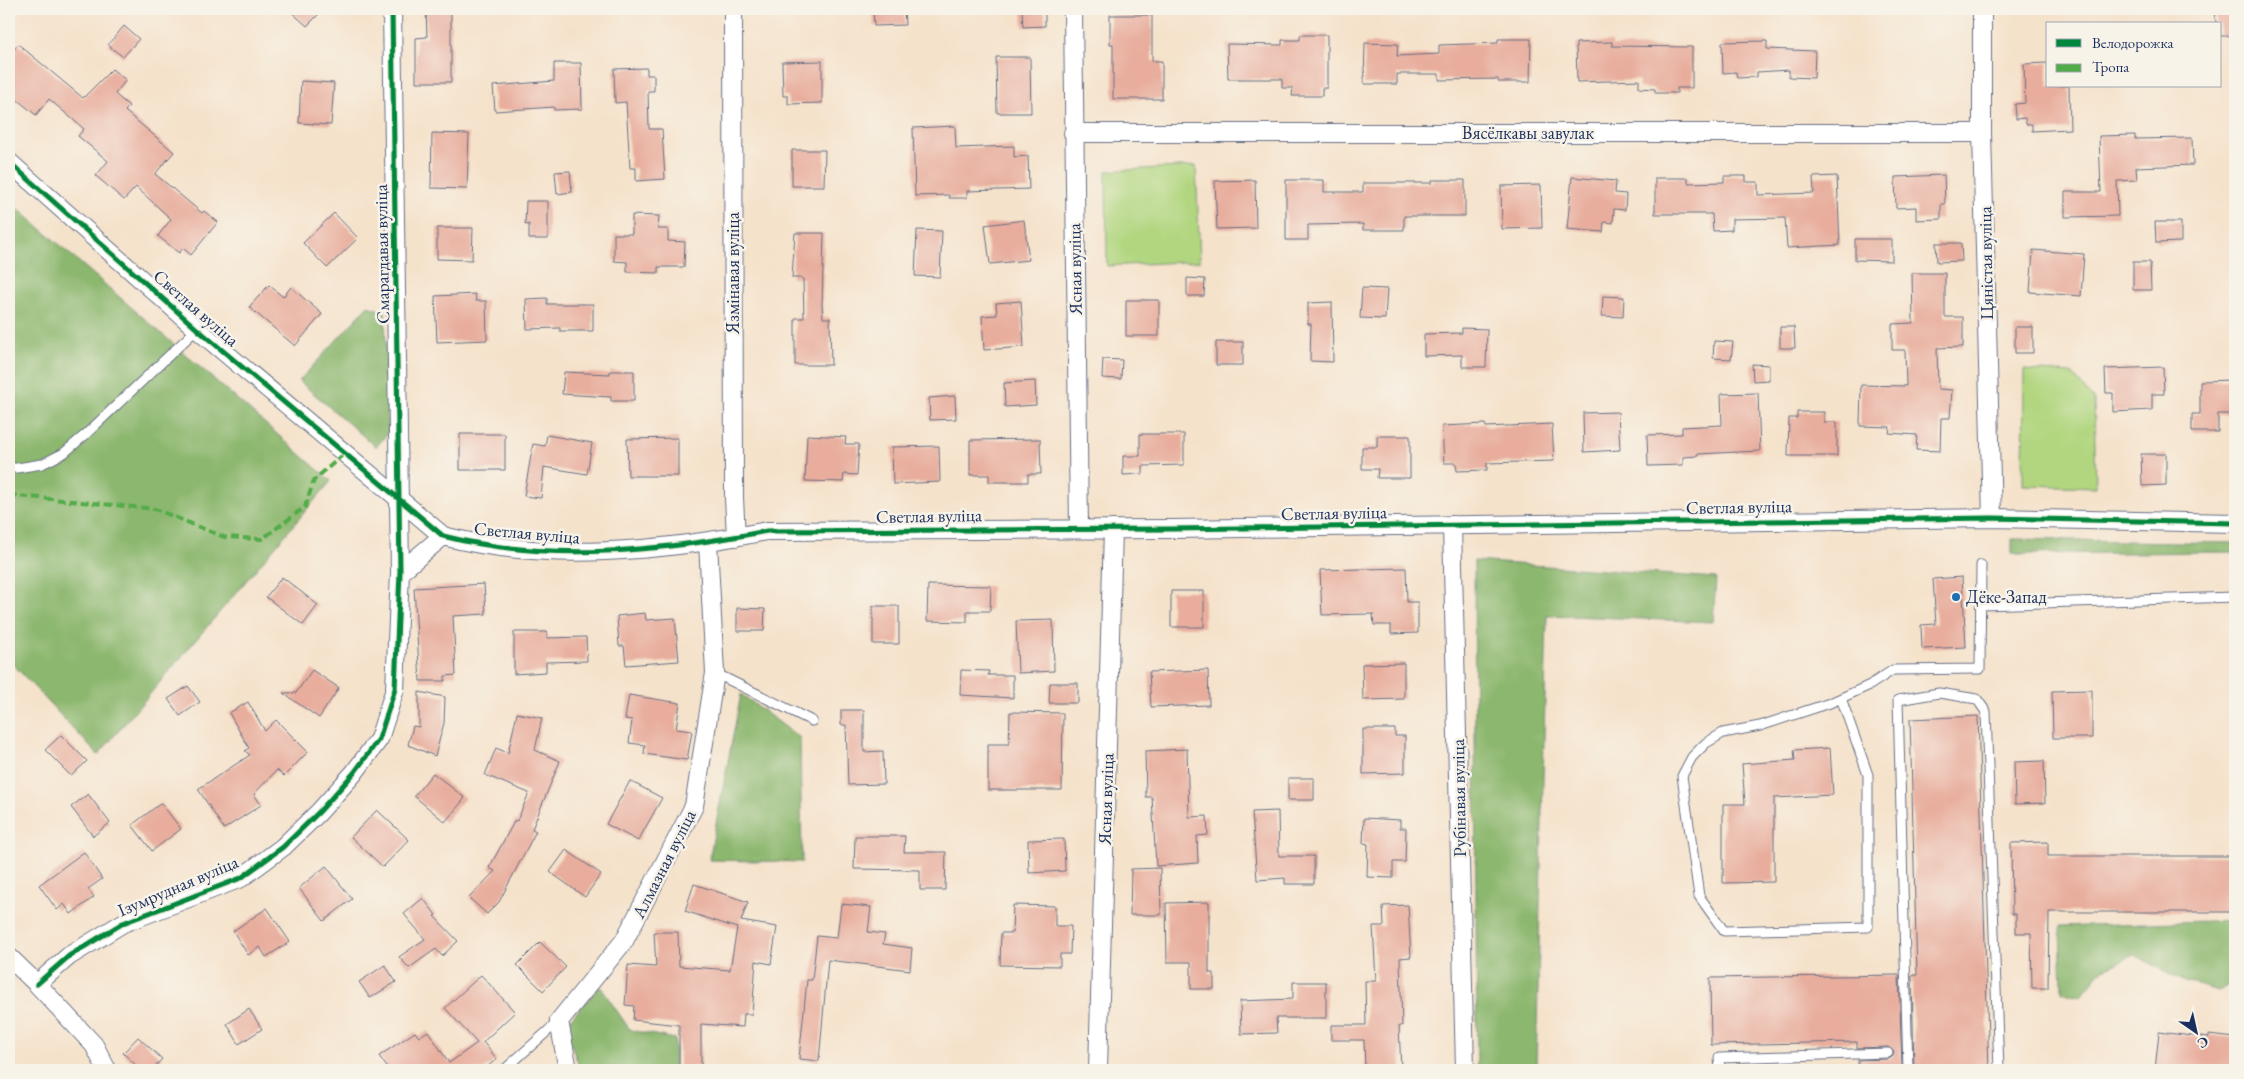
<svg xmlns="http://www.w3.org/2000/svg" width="2244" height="1079" viewBox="0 0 2244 1079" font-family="'EB Garamond',serif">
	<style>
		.green { fill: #b1d67f; stroke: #66826e }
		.forest { fill: #8cb76e; stroke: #547366 }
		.building { fill: #e8ad9d }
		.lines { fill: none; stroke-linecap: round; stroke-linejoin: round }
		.service-casing { stroke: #676e84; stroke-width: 11 }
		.minor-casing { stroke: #676e84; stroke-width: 20 }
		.service { stroke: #fff; stroke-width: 9 }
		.minor { stroke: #fff; stroke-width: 18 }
		.quiet { stroke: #52ab49; stroke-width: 4; stroke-dasharray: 8 4; stroke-linecap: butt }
		.cycleway-casing { stroke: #f7f3e8; stroke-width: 8 }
		.cycleway { stroke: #00873e; stroke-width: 5 }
		.poi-dot { fill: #1f6fb2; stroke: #f7f3e8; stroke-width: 2 }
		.labels { text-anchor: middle; stroke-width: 5; stroke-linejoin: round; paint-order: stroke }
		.street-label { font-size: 18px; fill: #1b2f5e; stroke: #f7f3e8 }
		.poi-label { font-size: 18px; fill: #1b2f5e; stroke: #f7f3e8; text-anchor: start }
	</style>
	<rect width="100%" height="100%" fill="#f7f3e8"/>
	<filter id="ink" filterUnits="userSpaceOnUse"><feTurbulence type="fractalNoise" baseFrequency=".02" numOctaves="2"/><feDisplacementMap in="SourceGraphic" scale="10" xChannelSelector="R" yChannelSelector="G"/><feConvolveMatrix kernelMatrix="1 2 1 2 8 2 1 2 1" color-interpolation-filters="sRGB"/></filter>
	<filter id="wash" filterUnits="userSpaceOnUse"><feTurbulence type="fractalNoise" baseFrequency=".0096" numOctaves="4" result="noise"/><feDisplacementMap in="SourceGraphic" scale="20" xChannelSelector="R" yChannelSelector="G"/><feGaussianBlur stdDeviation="1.12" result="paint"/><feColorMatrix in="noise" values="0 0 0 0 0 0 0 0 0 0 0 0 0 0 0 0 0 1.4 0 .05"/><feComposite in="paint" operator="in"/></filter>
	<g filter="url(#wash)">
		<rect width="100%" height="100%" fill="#f5e2cb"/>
		<path class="green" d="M1196,166L1200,261L1107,266L1106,171Z
			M2024,370L2071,373L2094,400L2096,487L2023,485Z"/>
		<path class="forest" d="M9,201L331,481L98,755L9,660Z
			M368,306L385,312L388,433L376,447L299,381Z
			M2012,539L2235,543V552L2012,554Z
			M1474,561L1716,578L1713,622L1547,615L1536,1070H1477Z
			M741,694L800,738L802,862L709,860Z
			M2235,920V980L2219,991L2185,982L2135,955L2104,968L2081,996L2062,992L2060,926Z
			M600,986L630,1030L675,1039L674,1070H580L565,1025Z"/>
		<g id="blocks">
			<path class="building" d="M288,9H324L307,26Z
				M426,9H451V82H416V38L427,37Z
				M873,9H904L905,25L874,26Z
				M1022,9H1045V26L1023,27Z
				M2215,9H2235V36H2220V24H2216Z
				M1110,15H1152V61H1162V99H1113V44H1110Z
				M124,26L139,39L123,57L108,45Z
				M1300,35H1327V88H1322V96H1292L1293,88H1282V79H1228L1227,44L1282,45V40H1300Z
				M1498,39H1531L1530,82H1498V79L1439,80V74H1397V84H1364L1365,43L1398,44L1397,56L1439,54V45L1498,43Z
				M1767,41V49L1815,51L1814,78L1789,77V70L1757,72V77L1737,78L1736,72L1723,73L1722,42Z
				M1612,42V46L1692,47V88H1677V93H1655V89L1639,88V80L1577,82L1576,43Z
				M18,44L83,98L112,69L126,80L115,94L129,106L125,111L174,152L155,174L202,213L204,211L218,222L191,255L183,248L179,253L158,236L171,219L136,187L124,200L96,176L108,161L78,136L84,129L49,99L36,115L9,93V56Z
				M996,57H1030L1031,113H997Z
				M822,61V103L788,104V96H783L782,62Z
				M554,63H581L582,109L554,110V107L495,111L493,86L554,81Z
				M2048,63V86H2069L2070,129L2032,131V124H2026L2025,118L2016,119L2015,104L2025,103L2024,64Z
				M647,68V75H654V91H648L649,129H662L665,179L636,181V168H630L626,102L615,103L614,69Z
				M301,81L334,83L331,125L299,123Z
				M955,126L956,148L1014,146V157L1028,156L1029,189L967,191V198H949V195L915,196L913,128Z
				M432,133L469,134L467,189L431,188Z
				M2135,135V139L2192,138L2193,165L2136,167L2137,180L2117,181L2118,216L2065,217V192H2101L2099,136Z
				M792,150H825L824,186H792Z
				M570,171L572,192L557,194L555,172Z
				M1944,175L1945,204H1941V219L1916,220V207L1896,208L1895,177Z
				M1724,176H1746V182H1758V195L1814,193L1813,177L1837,176L1840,245L1787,248L1785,218L1732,219V230L1713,231L1712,214H1655V178H1688V183L1724,182Z
				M1572,177L1616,181L1615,193L1626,194L1625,210L1614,209L1613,223L1604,222L1603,232L1567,229Z
				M1255,180L1256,228L1217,229L1215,181Z
				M1286,180H1324V192H1363V183H1432V180H1465V216H1404V230H1363V224L1308,225V240H1286Z
				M1541,185L1542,228L1502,229L1501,186Z
				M526,201H548V239H529V224L525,225Z
				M334,213L358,238L327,268L303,243Z
				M632,215L659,216L658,229H668V241L685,242L684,267H658V273L627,272V262L614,261V234H632Z
				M1024,220L1029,260L990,264L985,225Z
				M2155,222H2181V242L2156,243Z
				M437,228H473L472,260L437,259Z
				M917,230L942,231L940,277L915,276Z
				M795,233H824L822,305L823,318H830L831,365H795V318H804L803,278H792Z
				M1855,239H1892V261L1855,260Z
				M1936,243H1961L1962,261L1937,262Z
				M2033,250L2084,254L2081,296L2030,292Z
				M2133,262H2150L2151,290H2133Z
				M1912,273H1945V317H1963V347L1937,348L1938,389L1952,390L1950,418H1941L1940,451L1916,450L1917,435L1889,433L1890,427L1860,426L1861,385L1906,386L1905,350H1892V324L1913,323Z
				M1187,278L1205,279L1204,296H1187Z
				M269,285L283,297L291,287L322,314L295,346L249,307Z
				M1362,288L1387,289L1385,319L1360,318Z
				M475,294L476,301H486L487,340L437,342L435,296Z
				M1603,296L1624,297L1623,317L1602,316Z
				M547,298V304H593V331H560V328L527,329L526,299Z
				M1126,300H1159V336H1126Z
				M1021,301L1024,347L984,350L982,316L997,315L996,303Z
				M1332,302L1333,362L1310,361L1311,324H1308V303Z
				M1780,327H1794L1795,348H1780Z
				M2015,327H2033V353H2015Z
				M1462,328L1487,329L1486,367H1462V355L1424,356V334L1462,333Z
				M1714,341L1733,342L1731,359L1713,358Z
				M1216,342H1243V365H1216Z
				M1103,359L1122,360L1121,379L1102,378Z
				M1752,364L1769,365V380L1753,381Z
				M2163,367L2164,394H2152V410L2113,412V393H2106L2105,369Z
				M610,371H634V401H611V397L562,394L564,372L610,374Z
				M2235,380V414H2218V432H2192V414H2200V381Z
				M1035,381L1036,405L1005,407L1004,383Z
				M1758,393L1760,451L1697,454V456L1683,457V465L1648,466L1647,435L1682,434V427L1722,425L1721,394Z
				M955,396L956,419L930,420L929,398Z
				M1618,412L1620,450L1584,452L1583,413Z
				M1797,412H1824V422H1837V456H1788L1789,418H1797Z
				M1485,424L1486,427L1552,424L1554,461L1487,463V470L1457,471L1456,463H1444L1442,426Z
				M460,434H505V470H460Z
				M1140,434H1184V465L1143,466V474L1123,475V456H1140Z
				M547,435L592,443L587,474L544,467L541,498L524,496L533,444L545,446Z
				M807,435L846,437L845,444H859L857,475L844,474L843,482L805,481Z
				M1377,436H1410V478H1377L1378,469H1362V447H1377Z
				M678,438V476H628L627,439Z
				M1040,439L1041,474H1028V482H989V475H970V440Z
				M939,446L940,482L893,484L892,447Z
				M2141,454H2166V485L2142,486Z
				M1406,568L1407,602H1418V633L1391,634V625H1374L1373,614L1322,615L1320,570Z
				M282,577L318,605L303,625L266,597Z
				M1962,577L1966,647L1922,649L1921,625L1936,624L1933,579Z
				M484,584L486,614L453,616L456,675L445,676V681H420L414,588Z
				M928,585L991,586L990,611H967V622L927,621Z
				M1171,591H1204V627H1171Z
				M873,606H899V644H873Z
				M737,608L765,609L764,631H737Z
				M645,613L646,620L675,618L679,661L626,665L624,646H619L617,616Z
				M1053,620L1054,671L1018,673L1016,621Z
				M514,632H547V638L586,637L587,661L546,662V672L514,674Z
				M1404,663V699L1363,700L1362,664Z
				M312,670L339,688L319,718L283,693H296Z
				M961,670L989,671L988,675H1013V698L960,695Z
				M1208,670L1209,705L1151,707L1149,672Z
				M1050,683H1078V703H1049Z
				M188,686L200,702L180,716L168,699Z
				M2092,690V738H2053L2052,691Z
				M419,692L445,697L444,723L435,756L408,745L413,726L419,727Z
				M629,695L680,703L676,729L692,731L687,760L644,754L645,745L629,743L632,720L625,719Z
				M248,702L265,731L276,720L308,752L284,776L277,770L254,794L261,805L224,829L198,789L250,755L245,751L249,748L229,713Z
				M841,710H864V752L883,751L884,784L848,785L846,725H841Z
				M1010,712L1063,713L1062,790H988V744H1009Z
				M517,713L542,718L535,750L560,761L532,829L536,831L499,902L487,914L469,898L495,871L489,868L515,820L517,821L529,793L485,775L496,748L508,753Z
				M1978,716L1989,1070H1914L1912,975H1917L1910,719Z
				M1363,729H1395V736H1405V773L1363,774Z
				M61,735L87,761L71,776L45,750Z
				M1830,748L1833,795L1774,798V882L1723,883V804H1745L1742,764L1795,760L1794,750Z
				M1187,749L1189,817L1207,816L1208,835L1197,836L1198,863L1156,866L1152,797H1146L1145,751Z
				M2044,761L2045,803L2015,804L2014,762Z
				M433,773L465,798L445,822L414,796Z
				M1288,778H1314V800H1288Z
				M630,781L662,798L638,841L606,824Z
				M88,794L110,823L93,836L71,807Z
				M161,803L181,829L152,851L132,825Z
				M377,810L409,840L383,867L351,837Z
				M1278,811L1279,856H1314V884H1285V878L1257,880L1252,812Z
				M1364,818L1400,820V828H1406L1405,862H1393V878L1367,877L1368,844L1363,843Z
				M855,836H905L904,852H946L945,890H920V870L854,869Z
				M1064,839L1065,871L1029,873L1028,840Z
				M2048,842V856H2235V912H2049L2048,988H2032L2031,933H2016V914H2012L2011,843Z
				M566,850L601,874L585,897L550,872Z
				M84,852L102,879L88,889L94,897L71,914L64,904L57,910L39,885Z
				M326,866L352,899L324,921L299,888Z
				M1160,868L1161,915H1130L1131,869Z
				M694,884L748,902L741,921L777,927L771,964L756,961L752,1014H744L743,1027L701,1024V1067H679V1025L633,1020L634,1006L625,1005L628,965L656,967L654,932H678L679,966L730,970L737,928L685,911Z
				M423,898L436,915L434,916L458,941L442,956L436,949L409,968L399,957L425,939L404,914Z
				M1209,902V973H1214V989H1191V962H1167L1166,903Z
				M841,904L871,907L868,932L885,934L883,944L912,948L910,970L828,960L819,1061L799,1059L807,980H812L817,936L837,938Z
				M1013,905L1055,906V926H1071L1070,954H1060V966L1000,965L1001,933H1012Z
				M1408,905L1411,957L1400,958L1402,1026H1399L1401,1070H1365L1364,1040H1331V1025H1366L1365,981H1376L1373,926H1384L1383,906Z
				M267,908L290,942L266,957L260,947L248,955L233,931Z
				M540,942L566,967L543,991L517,965Z
				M385,965L396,982L370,998L359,982Z
				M481,975L515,1012L483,1042L497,1059L483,1070H389L379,1056L415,1032L419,1037L428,1031L449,1063L477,1043L445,1008Z
				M1899,975L1902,1070H1858V1060L1889,1059L1893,1056L1894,1052L1888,1047L1857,1048V1042L1711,1045L1710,978Z
				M1293,982H1326V1018H1276L1277,1033L1241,1034L1240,1001L1293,999Z
				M249,1009L262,1029L239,1044L227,1024Z
				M2159,1032L2209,1038V1035L2235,1038V1070H2155Z
				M138,1037L162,1059L152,1070H141L123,1053Z"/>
		</g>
	</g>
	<g filter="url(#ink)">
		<use href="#blocks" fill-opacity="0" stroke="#676e84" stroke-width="1"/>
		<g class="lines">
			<defs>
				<path id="service" d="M9,468H17L42,464L64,453L85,435L197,329
					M1981,605L2235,597
					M715,673L812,721
					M1841,698L1868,775V927L1724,931L1699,896L1682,776L1692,757L1706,743L1723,733L1760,726L1830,703L1870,685L1893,670L1980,669L1981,565
					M504,1070L559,1021
					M1720,1070L1719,1058L1888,1053
					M1908,1070L1898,700L1939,693L1977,699L1986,712L1999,1070"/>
				<path id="minor" d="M733,9L734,498L736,537
					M1073,9L1079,529
					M1982,9V133L1992,518
					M1073,133H1982
					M9,162L197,329L443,536C548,563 663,551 767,531L1172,529L1992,518L2235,523
					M1452,525L1465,1070
					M400,572L443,536
					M9,957L37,984L94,1045L107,1070
					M37,984L69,956L123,923L241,878L283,847L319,812L354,773L379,739L395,689L400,572L392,9
					M568,1070L559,1021L624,941L694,806L715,673L708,543
					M1098,1070L1113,529"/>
			</defs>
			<use href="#service" class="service-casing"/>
			<use href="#minor" class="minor-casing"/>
			<use href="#service" class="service"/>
			<use href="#minor" class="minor"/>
			<path class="quiet" d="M9,495L155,509L224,537L262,539L305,507L314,480L345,453"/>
			<defs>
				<path id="cycleway" d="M9,162L197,329L443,536C548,563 663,551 767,531L1172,529L1992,518L2235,523
					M37,984L69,956L123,923L241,878L283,847L319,812L354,773L379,739L395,689L400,572L392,9"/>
			</defs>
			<use href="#cycleway" class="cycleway-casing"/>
			<use href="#cycleway" class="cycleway"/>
		</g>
	</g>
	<circle class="poi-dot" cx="1956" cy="597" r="5"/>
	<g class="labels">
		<g class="street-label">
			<text x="1528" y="139">Вясёлкавы завулак</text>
			<text transform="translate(382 254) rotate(-91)" y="6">Смарагдавая вуліца</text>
			<text transform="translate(1986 263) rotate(-91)" y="6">Цяністая вуліца</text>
			<text transform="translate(1075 269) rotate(-91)" y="6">Ясная вуліца</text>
			<text transform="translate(733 273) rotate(-90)" y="6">Язмінавая вуліца</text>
			<text transform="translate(196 308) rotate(41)" y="6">Светлая вуліца</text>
			<text transform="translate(1739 507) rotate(-1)" y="6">Светлая вуліца</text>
			<text transform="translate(1334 513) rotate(-1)" y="6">Светлая вуліца</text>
			<text transform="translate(929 516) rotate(-1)" y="6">Светлая вуліца</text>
			<text transform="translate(527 533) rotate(5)" y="6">Светлая вуліца</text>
			<text transform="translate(1459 798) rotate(-91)" y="6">Рубінавая вуліца</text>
			<text transform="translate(1106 799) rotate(-88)" y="6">Ясная вуліца</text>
			<text transform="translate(664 864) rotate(-63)" y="6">Алмазная вуліца</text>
			<text transform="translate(178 886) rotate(-23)" y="6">Ізумрудная вуліца</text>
		</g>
		<g class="poi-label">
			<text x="1966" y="603">Дёке-Запад</text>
		</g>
	</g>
	<rect width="2244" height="1079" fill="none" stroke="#f7f3e8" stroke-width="30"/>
	<rect x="2046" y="22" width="175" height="65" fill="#f7f3e8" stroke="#9fa5b1"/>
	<rect x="2056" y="39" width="25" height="8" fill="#00873e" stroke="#9fa5b1"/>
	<text x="2092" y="48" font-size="15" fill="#1b2f5e">Велодорожка</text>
	<rect x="2056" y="64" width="25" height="8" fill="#52ab49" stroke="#9fa5b1"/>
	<text x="2092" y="72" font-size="15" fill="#1b2f5e">Тропа</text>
	<g transform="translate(2196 1032) rotate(146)" stroke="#f7f3e8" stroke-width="4" paint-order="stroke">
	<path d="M0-4L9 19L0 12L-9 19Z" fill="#1b2f5e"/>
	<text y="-8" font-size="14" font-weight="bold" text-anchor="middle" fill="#1b2f5e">С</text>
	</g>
</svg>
